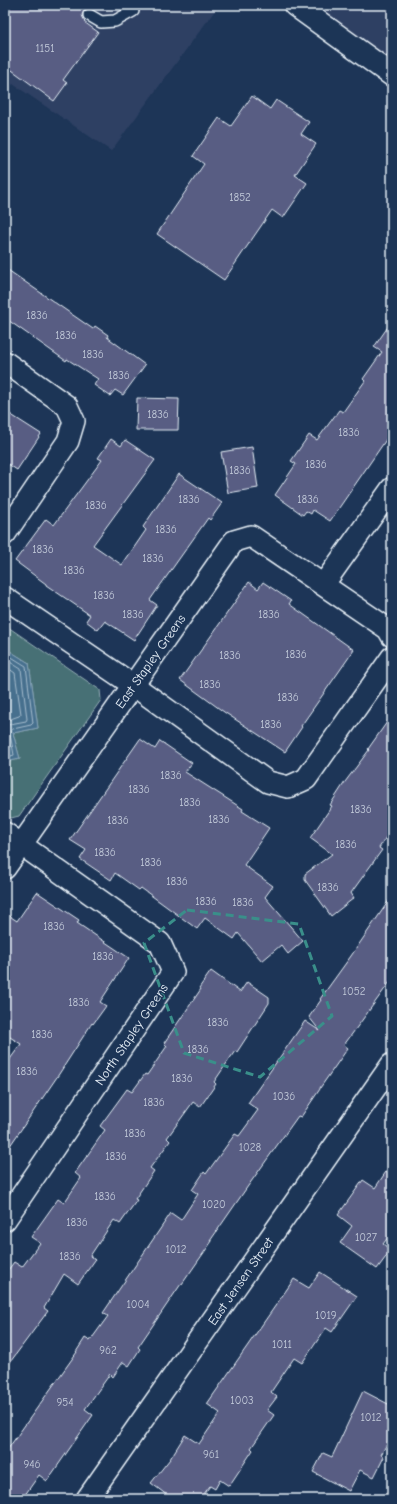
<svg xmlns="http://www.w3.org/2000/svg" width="397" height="1504" viewBox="0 0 397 1504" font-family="'Comic Neue',sans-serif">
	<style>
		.built { fill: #2f4164 }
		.green { fill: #466f75; stroke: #97b0b6 }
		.water { fill: #46708e; stroke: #87a4b8 }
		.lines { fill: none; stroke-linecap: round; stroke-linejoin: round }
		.shore { stroke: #a7bdce; stroke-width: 1 }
		.building { fill: #585d83; stroke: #e8f1f8 }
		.lane-casing { stroke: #e8f1f8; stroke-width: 14 }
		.street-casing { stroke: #e8f1f8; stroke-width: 24 }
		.secondary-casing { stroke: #e8f1f8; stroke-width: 25 }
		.lane { stroke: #1d3557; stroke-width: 11 }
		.street { stroke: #1d3557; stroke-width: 21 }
		.secondary { stroke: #1d3557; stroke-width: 22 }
		.marked { fill: none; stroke: #3a8f8a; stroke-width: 3; stroke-dasharray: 8 5; stroke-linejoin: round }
		.labels { text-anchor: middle; stroke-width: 3; stroke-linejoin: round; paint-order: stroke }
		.number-label { font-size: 11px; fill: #c4ccdb }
		.street-label { font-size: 13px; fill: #e8f1f8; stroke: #1d3557 }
	</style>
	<rect width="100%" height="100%" fill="#1d3557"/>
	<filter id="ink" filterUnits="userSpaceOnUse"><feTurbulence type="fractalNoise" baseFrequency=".025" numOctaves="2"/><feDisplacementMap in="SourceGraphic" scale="8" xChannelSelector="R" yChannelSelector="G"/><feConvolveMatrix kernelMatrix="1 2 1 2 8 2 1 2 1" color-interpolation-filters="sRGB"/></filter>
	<g filter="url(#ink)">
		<path class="built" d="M5,5H219L111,151L13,84L5,95Z
			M295,5H392V75Z"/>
		<path class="green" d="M5,625L100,690L101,700L19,816L11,818L5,814V762L20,759L13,733L38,728L29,663L5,648Z"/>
		<path class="water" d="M5,648L29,663L38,728L13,733L20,759L5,762Z"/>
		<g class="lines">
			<path class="shore" d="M5,653L26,666L33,723L31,725L13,729L11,730L10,734L14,755L5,758
				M5,659L21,669L27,719L26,721L10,724L5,730
				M5,666L15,673L21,714L19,716L5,721"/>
		</g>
		<path class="building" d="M5,5H96L93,9L89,8L85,9L82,15L85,21L84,22L98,32L63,80L67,83L54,101L5,65Z
			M252,96L270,109L276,100L309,122L301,134L316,144L295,175L307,183L283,218L272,210L224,280L157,234L204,164L193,156L219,118L231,126Z
			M5,268L93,329L95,326L108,335L107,337L145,365L123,395L115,390L110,396L94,385L98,379L67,359L66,361L5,318Z
			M392,321V431L330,521L313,510L311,514L306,511L303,515L275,495L296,464L291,461L309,435L317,440L339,410L343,412L365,381L363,379L382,352L374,347Z
			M137,398L179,399L178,430H136Z
			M5,411L41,434L17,470L5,462Z
			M111,439L121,446L125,440L155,460L93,545L122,565L146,530L143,527L179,474L222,503L210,520L208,518L150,600L157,605L134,640L105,621L98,630L86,621L90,615L46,585V584L15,561L46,519L54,525L102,460L98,458Z
			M252,447L258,488L228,493L221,452Z
			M249,582L258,589L263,582L291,601L289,604L354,650L301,726L302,727L285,752L224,712L180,680Z
			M392,715V828L379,848L382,850L351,893L354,898L331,916L305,880V874L332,854L310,838L332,806L330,805L345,782L369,750L368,749Z
			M140,739L155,749L160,741L192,763L185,772L243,809L242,811L269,828L244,865L273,886L265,897L303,941L288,954L281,945L262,961L238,933L234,939L205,918L197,929L141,888L139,890L115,873L111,880L80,859L86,850L70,840Z
			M37,892L79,920L77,923L129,958L100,1002L106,1006L93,1024L92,1023L59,1074L5,1153V1066L21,1044L5,1034V913L17,921Z
			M392,896V979L344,1045L348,1048L320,1088V1089L301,1117L298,1116L248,1186L210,1241H212L182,1284H181L138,1347L140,1349L129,1366L123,1362L113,1377L110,1374L85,1409L93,1415L47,1481L39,1475L22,1499H5V1453L77,1352H76L85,1338L90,1341L108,1316L103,1313L171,1213L181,1220L198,1194L192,1190L204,1172L206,1174L235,1134L239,1136L258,1110L248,1103L305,1021L320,1031L309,1017L321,1000L320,999L351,956Z
			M211,971L240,992L247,982L269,997V1003L237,1052L235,1051L214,1082L216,1084L200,1107L193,1102L167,1138L170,1141L150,1168L154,1171L135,1199L137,1200L120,1224L114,1220L90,1256L95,1260L78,1284L64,1274L44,1308L48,1311L5,1369V1274L14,1262L22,1267L40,1243L31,1237L58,1199L64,1203L81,1178L75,1173L105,1130L100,1126L127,1089L132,1092L145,1074L147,1075L167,1046L164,1043L201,989L199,988Z
			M392,1163V1232L383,1244L391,1250L377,1269L340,1243L352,1226L338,1215L363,1180L375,1188Z
			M320,1272L357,1296L332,1332L326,1328L302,1363L294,1358L271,1392L277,1397L267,1410L274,1415L251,1448L253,1450L229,1486L220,1480L215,1489L210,1486L200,1499H172L151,1483L170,1459L185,1435L199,1444L220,1413L207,1404L294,1279L309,1288Z
			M363,1391L392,1406V1434L381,1455L384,1457L374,1477L360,1470L349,1491L313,1472L323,1453L332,1457Z"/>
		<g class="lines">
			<defs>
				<path id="lane" d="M89,15L101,22L115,21L133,11"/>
				<path id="street" d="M5,362L67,406L74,421L68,441L5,534
					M323,585L392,488
					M5,598L133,685L268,782L288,787L306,779L392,657
					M5,833L160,943L173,972L5,1220
					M5,868L234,541L251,536L388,629L392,636
					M87,1499L392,1064"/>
				<path id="secondary" d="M295,5L392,75"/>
			</defs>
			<use href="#lane" class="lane-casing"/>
			<use href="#street" class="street-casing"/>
			<use href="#secondary" class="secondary-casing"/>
			<use href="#lane" class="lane"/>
			<use href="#street" class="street"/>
			<use href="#secondary" class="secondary"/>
		</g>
	</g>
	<path class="marked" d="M187,910L299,924L332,1016L260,1077L184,1053L144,943Z"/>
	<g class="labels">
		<g class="number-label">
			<text x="45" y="52">1151</text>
			<text x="240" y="201">1852</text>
			<text x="37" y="319">1836</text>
			<text x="66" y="339">1836</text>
			<text x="93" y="358">1836</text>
			<text x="119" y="379">1836</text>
			<text x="158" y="418">1836</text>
			<text x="349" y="436">1836</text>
			<text x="316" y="468">1836</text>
			<text x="240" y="474">1836</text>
			<text x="189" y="503">1836</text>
			<text x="308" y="503">1836</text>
			<text x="96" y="509">1836</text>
			<text x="166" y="533">1836</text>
			<text x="43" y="553">1836</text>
			<text x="153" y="562">1836</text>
			<text x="74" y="574">1836</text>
			<text x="104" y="599">1836</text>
			<text x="133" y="618">1836</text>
			<text x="269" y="618">1836</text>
			<text x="296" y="658">1836</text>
			<text x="230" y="659">1836</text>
			<text x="210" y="688">1836</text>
			<text x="288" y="701">1836</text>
			<text x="271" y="728">1836</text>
			<text x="171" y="779">1836</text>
			<text x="139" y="793">1836</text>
			<text x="190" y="806">1836</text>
			<text x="361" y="813">1836</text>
			<text x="219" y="823">1836</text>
			<text x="118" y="824">1836</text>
			<text x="346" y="848">1836</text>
			<text x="105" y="856">1836</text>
			<text x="151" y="866">1836</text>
			<text x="177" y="885">1836</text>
			<text x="328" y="891">1836</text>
			<text x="206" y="905">1836</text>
			<text x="243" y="906">1836</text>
			<text x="54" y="930">1836</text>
			<text x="103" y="960">1836</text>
			<text x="354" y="995">1052</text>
			<text x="79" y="1006">1836</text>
			<text x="218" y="1026">1836</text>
			<text x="42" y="1038">1836</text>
			<text x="198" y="1053">1836</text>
			<text x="27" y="1075">1836</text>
			<text x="182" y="1082">1836</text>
			<text x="284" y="1100">1036</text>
			<text x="154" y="1106">1836</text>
			<text x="135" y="1137">1836</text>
			<text x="250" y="1151">1028</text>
			<text x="116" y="1160">1836</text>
			<text x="105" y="1200">1836</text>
			<text x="214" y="1208">1020</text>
			<text x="77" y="1226">1836</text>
			<text x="366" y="1241">1027</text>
			<text x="176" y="1253">1012</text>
			<text x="70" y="1260">1836</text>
			<text x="138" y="1308">1004</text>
			<text x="326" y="1319">1019</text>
			<text x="282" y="1348">1011</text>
			<text x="108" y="1354">962</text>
			<text x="242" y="1404">1003</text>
			<text x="65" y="1406">954</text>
			<text x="371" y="1421">1012</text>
			<text x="211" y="1458">961</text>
			<text x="32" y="1468">946</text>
		</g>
		<g class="street-label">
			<text transform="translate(150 661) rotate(-55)" y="5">East Stapley Greens</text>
			<text transform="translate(131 1034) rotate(-56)" y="5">North Stapley Greens</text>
			<text transform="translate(240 1281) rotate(-55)" y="5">East Jensen Street</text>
		</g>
	</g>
	<rect width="397" height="1504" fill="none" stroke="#1d3557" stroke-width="20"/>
	<rect x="10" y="10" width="377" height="1484" fill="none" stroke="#e8f1f8" stroke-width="1.5" filter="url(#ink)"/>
</svg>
